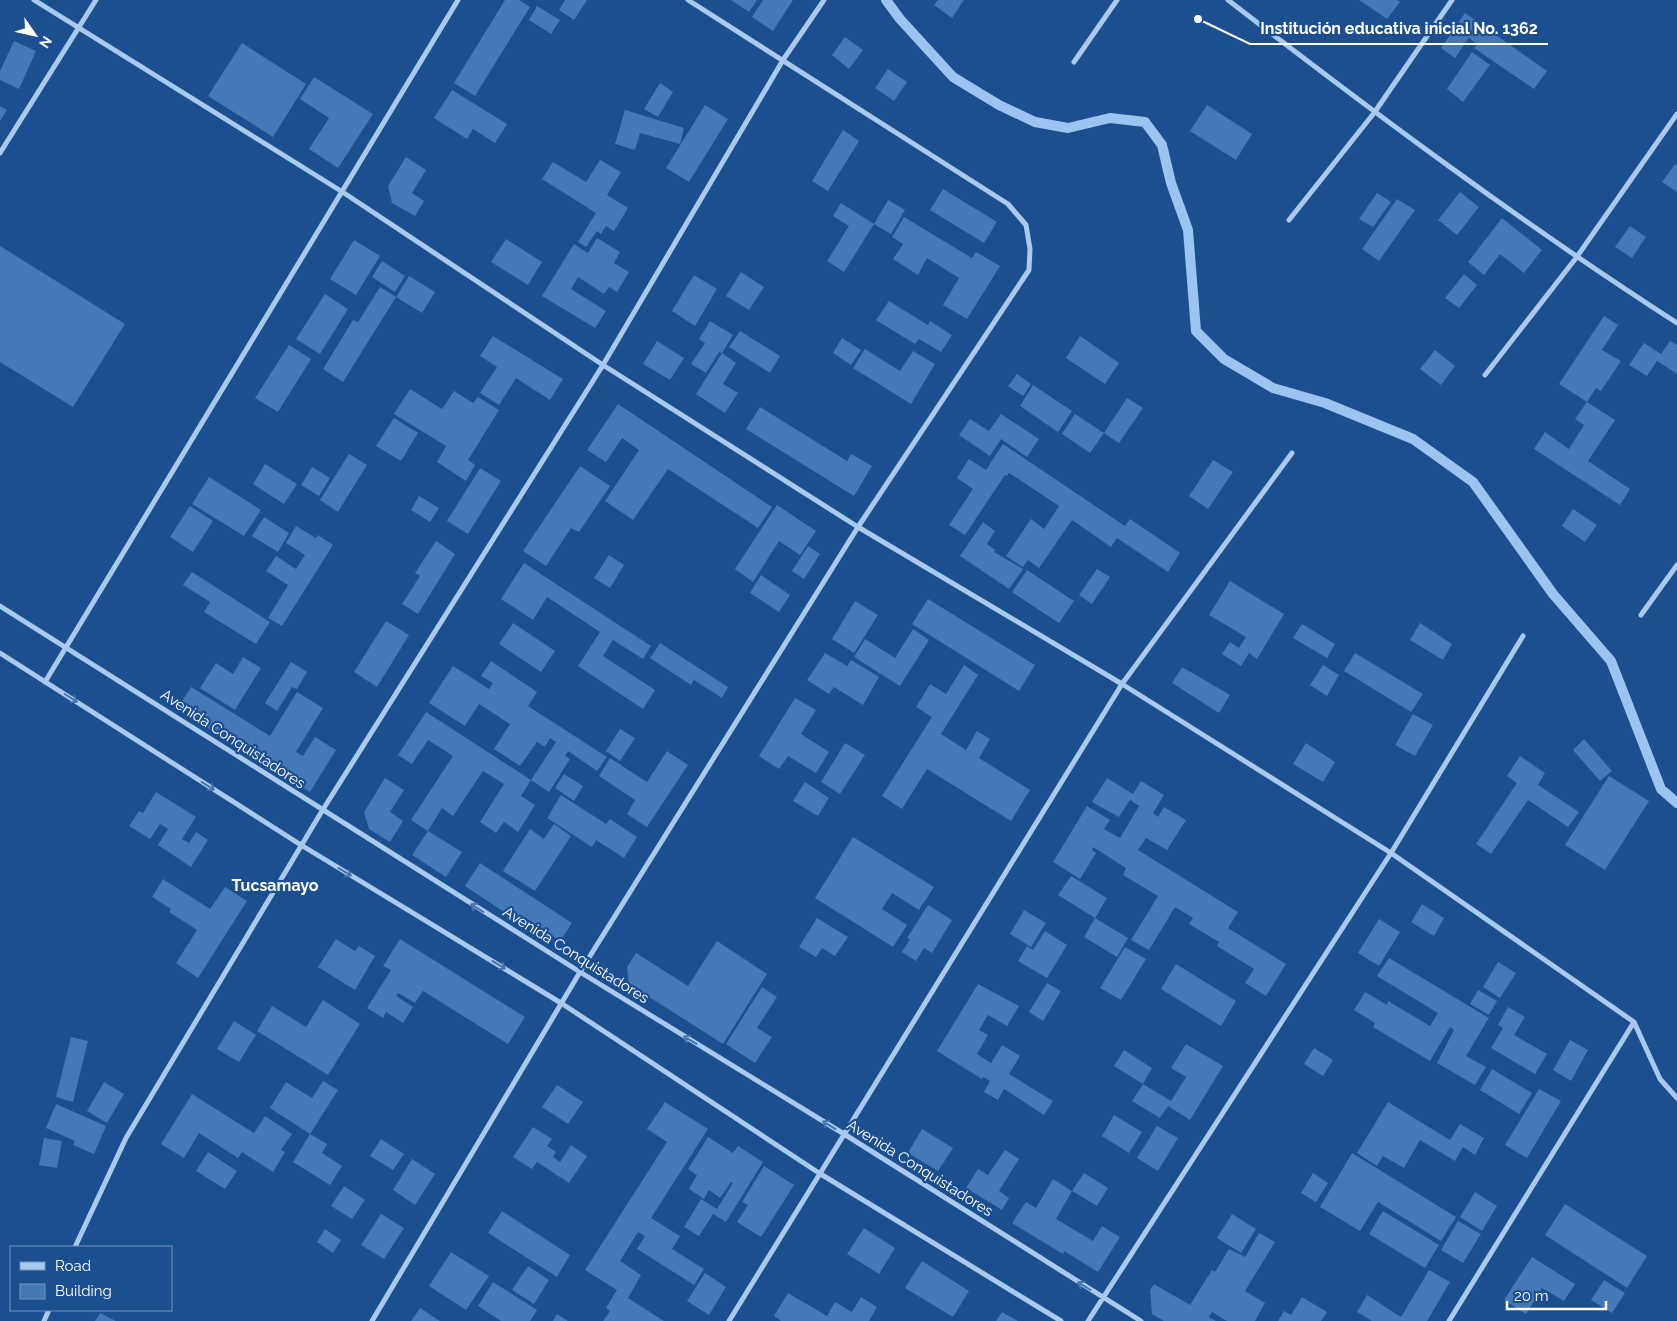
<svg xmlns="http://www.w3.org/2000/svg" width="1677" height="1321" viewBox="0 0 1677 1321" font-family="Raleway,sans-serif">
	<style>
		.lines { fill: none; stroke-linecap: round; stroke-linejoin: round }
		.stream { stroke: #9cc4f0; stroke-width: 10 }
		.building { fill: #4478b7 }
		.street { stroke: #a9c9ee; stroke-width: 5 }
		.oneway { stroke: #4674ac }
		.labels { text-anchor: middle; stroke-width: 4.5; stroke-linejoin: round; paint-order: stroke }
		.street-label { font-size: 15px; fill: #fff; stroke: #1b4f8f }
		.neighbourhood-label { font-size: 16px; font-weight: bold; fill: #fff; stroke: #1b4f8f }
		.leader { fill: none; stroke: #fff; stroke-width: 2 }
		.callout-dot { fill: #fff; stroke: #1b4f8f; stroke-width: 2 }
		.callout-label { font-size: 16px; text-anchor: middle; font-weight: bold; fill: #fff; stroke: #1b4f8f; stroke-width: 4.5; stroke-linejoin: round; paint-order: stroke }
	</style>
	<rect width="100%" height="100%" fill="#1b4f8f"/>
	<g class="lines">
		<path class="stream" d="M886,0L900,19L953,77L999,105L1035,122L1068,128L1110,118L1145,122L1162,145L1171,183L1188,230L1196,331L1224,359L1273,388L1325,403L1413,439L1473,482L1553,594L1611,661L1661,789L1677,803"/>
	</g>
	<path class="building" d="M505,0H519L530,7L475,96L454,83Z
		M565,0H587L574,20L559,10Z
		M731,0H757L749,12Z
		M763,0H793L773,31L752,17Z
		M938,0H964L952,18L934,5Z
		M1359,0H1397L1400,2L1387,19Z
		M537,6L560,20L551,34L529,20Z
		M1465,13L1547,71L1534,89L1474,48L1477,44L1469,38L1455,58L1441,48Z
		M845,37L863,50L849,69L832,55Z
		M14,41L36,51L19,89L0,80V71Z
		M242,43L306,84L273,137L208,96Z
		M1472,52L1490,65L1463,102L1447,89Z
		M888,69L907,82L894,101L875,88Z
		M314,77L373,114L338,168L309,149L329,118L300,99Z
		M660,83L673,92L658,117L644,109Z
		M452,90L507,124L495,143L473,129L467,139L434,118Z
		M705,105L728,119L689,182L666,168Z
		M1207,105L1252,134L1236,160L1190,131Z
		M0,106L7,110L0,121Z
		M625,110L684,128L680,144L640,133L635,150L615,144Z
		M843,130L859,141L828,191L812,181Z
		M406,157L426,170L412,193L424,201L415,216L392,203L388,186Z
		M600,160L621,172L607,195L628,208L614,231L606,226L601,234L597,231L586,247L578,242L596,213L542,179L553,162L586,182Z
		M1675,164L1677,166V192L1662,182Z
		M943,189L997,222L984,243L930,210Z
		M1460,192L1479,207L1457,235L1438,220Z
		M1377,193L1391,202L1373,227L1359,219Z
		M1397,199L1415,210L1379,261L1362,249Z
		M888,200L905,210L891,234L874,224Z
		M841,203L874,224L844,272L827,261L849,226L833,216Z
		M904,217L972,258L976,252L1000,266L967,319L943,305L959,278L927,258L918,275L893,259L903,244L892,237Z
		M1502,218L1542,250L1524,273L1500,254L1484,275L1468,262Z
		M1630,226L1646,237L1632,258L1615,247Z
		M597,238L620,252L614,263L629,272L617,292L609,287L604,294L578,277L571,289L606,311L595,328L542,296L574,244L588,253Z
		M506,239L542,262L528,285L491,262Z
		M354,240L380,256L356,295L330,279Z
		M0,246L125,324L73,407L0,362Z
		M382,261L405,276L395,292L372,277Z
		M741,272L764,287L749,310L726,296Z
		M1464,274L1477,285L1459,308L1445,298Z
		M694,275L717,289L695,326L672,311Z
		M409,276L435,292L422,313L396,297Z
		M380,287L396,297L343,382L323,369L353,320L358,322Z
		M325,294L348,309L320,354L296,339Z
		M889,301L928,325L930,321L952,335L941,352L919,339L915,344L876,320Z
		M1604,316L1618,325L1602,350L1621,361L1601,391L1596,388L1587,402L1559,384Z
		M710,321L733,335L722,353L719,352L706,373L691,364L705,343L699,339Z
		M740,331L780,356L770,373L729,347Z
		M493,336L563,379L550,400L516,378L499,405L480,393L497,367L480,356Z
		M1080,336L1119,363L1105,384L1066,358Z
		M842,338L861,350L851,365L833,353Z
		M657,341L684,358L670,380L643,364Z
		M1670,341L1677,345V374L1657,361L1647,376L1629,365L1644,343L1661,354Z
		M289,345L311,359L278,412L255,398Z
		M865,349L900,371L913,351L935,364L911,404L853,368Z
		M1435,350L1455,366L1441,385L1420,369Z
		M722,353L736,363L723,384L738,393L725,413L696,394Z
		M1017,374L1031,384L1023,396L1008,386Z
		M1033,385L1072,411L1058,432L1020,406Z
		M410,389L442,409L454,391L473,403L478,397L499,410L468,460L475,465L466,481L437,462L446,446L394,414Z
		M1127,398L1143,408L1119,443L1104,433Z
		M1587,402L1615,420L1588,461L1630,489L1620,505L1534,449L1545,432L1569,449L1584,425L1575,419Z
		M618,404L772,507L758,528L668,469L633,520L605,501L639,450L622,438L606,462L587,450Z
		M760,407L847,461L851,454L872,466L854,496L746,429Z
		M1001,414L1039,439L1027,457L1001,439L990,456L959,435L970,419L989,431Z
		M1075,414L1104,433L1090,453L1062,434Z
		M394,418L418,433L401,461L376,446Z
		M1003,444L1125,526L1130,519L1180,553L1168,572L1117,538L1111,547L1072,520L1039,568L1028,560L1023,567L1006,556L1031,519L1044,529L1059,506L1009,473L1007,476L1005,475L965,535L949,525L973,489L957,478L969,459L986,470Z
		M349,454L367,465L338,512L320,500Z
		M1213,460L1233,472L1208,509L1189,496Z
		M265,464L297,484L284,504L253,484Z
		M580,466L610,486L579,532L571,528L546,566L523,551Z
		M312,467L330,478L319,496L301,485Z
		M480,468L501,481L468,534L447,521Z
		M209,477L261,510L244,536L192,504Z
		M419,496L439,508L430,522L411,510Z
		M777,505L816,531L800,555L779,541L753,582L735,569Z
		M190,506L213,521L193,552L170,537Z
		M1573,509L1597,525L1585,542L1562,526Z
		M264,517L289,533L278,552L252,536Z
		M983,522L995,531L987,544L995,550L994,552L1023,569L1009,589L960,556Z
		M296,526L316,538L318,535L333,545L282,626L268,618L288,585L266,571L276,556L296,569L305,555L286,543Z
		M436,541L455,554L418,614L402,604L420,576L415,573Z
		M808,546L820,554L804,579L792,571Z
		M609,555L624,565L610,588L594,578Z
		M524,563L651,646L643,659L613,640L603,656L655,690L643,709L578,666L600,632L547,597L533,620L501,599Z
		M1097,569L1110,577L1092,604L1079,595Z
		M1027,570L1074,601L1059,623L1012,592Z
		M192,572L270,622L256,644L204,612L210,602L183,585Z
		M761,575L790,595L779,612L750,593Z
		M1230,581L1284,614L1257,659L1249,653L1241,666L1222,654L1230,642L1239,648L1246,637L1209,615Z
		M928,599L1035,665L1019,691L912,624Z
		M855,601L878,615L854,653L832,639Z
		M386,621L409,635L377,687L354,672Z
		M513,623L555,651L541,672L499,644Z
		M1420,623L1452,644L1443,660L1410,640Z
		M1302,624L1335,644L1327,658L1293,638Z
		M913,629L929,640L900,686L854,657L865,639L895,658Z
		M660,643L728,687L722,698L694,680L691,685L650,658Z
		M825,653L847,666L851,660L879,677L863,705L834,687L829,694L807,680Z
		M1355,653L1423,694L1411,712L1344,671Z
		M243,657L261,668L235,710L200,688L216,663L233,674Z
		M491,661L537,692L528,706L607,757L597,771L568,751L565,756L570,759L549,792L531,780L521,796L535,805L518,832L504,822L496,833L480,822L504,784L483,771L453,816L442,808L428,831L411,820L453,756L428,740L412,764L398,755L426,712L531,780L556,742L550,738L545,747L537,742L520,766L494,749L510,724L479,704L465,726L429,703L453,666L489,689L493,683L481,676Z
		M291,662L307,672L297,689L292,687L277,711L265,703Z
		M964,665L978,675L941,734L966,750L977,731L990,739L979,758L1030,790L1011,821L927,769L902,809L882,796L932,717L916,707L930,684L946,694Z
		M1323,665L1339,675L1327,696L1310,685Z
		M1182,667L1230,695L1219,713L1172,683Z
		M191,687L270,736L297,692L323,708L296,752L303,756L315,737L336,750L310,792L177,709Z
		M795,698L816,710L801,734L829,752L816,773L788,756L779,769L759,756Z
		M1413,714L1433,725L1415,756L1395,745Z
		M620,729L635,738L620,761L606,751Z
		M1584,739L1612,771L1600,781L1573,750Z
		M845,743L865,755L840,794L821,782Z
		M1306,743L1335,762L1323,782L1293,764Z
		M667,751L688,765L647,827L627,814L635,800L599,776L610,758L647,782Z
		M1520,756L1545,773L1538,785L1579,812L1568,827L1528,800L1491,854L1476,844L1517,783L1507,776Z
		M564,774L583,786L574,801L555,788Z
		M1609,776L1649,801L1605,870L1565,845Z
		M385,778L404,790L390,812L403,821L390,842L369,829L364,812Z
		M1107,778L1133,794L1141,781L1164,795L1153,813L1158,817L1164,807L1186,820L1167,850L1146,838L1138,850L1238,912L1228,928L1286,964L1266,996L1245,983L1254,969L1217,946L1219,942L1189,924L1193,918L1175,907L1149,950L1131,940L1158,896L1123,875L1126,868L1093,847L1092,850L1096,853L1080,879L1053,862L1087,806L1110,820L1104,829L1120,838L1139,806L1130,800L1119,817L1092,802Z
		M805,782L829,798L818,816L793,801Z
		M156,792L196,817L182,839L189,843L196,832L208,840L191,867L158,845L168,829L160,824L150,839L129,826L139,811L143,813Z
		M561,795L606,824L610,819L637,837L624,858L596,840L592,847L547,818Z
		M554,824L571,836L535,891L503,871L530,829L544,839Z
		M428,831L462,852L446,877L412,855Z
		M853,837L934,887L919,910L892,893L882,909L907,925L893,947L815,898Z
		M480,863L572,923L560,941L523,916L519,922L465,886Z
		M1071,876L1107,898L1095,918L1058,895Z
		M163,879L210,909L225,887L247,901L198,978L176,963L197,930L169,912L171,909L152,897Z
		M1422,904L1444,918L1434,936L1411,922Z
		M928,905L952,920L932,953L924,948L916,961L902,952L910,939L907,938Z
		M1024,910L1046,923L1031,947L1010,934Z
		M817,918L848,937L835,956L822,948L816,957L799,947Z
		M1095,918L1128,938L1117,957L1084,937Z
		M1379,919L1400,932L1379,966L1358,953Z
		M1045,931L1067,945L1047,978L1018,961L1027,946L1033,950Z
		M336,939L355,951L359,946L375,956L355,990L318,967Z
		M400,939L525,1017L508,1044L423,991L415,1003L398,993L396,996L413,1007L403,1023L386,1012L383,1018L367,1008L391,970L383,966Z
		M717,941L767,974L723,1044L629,984L627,967L636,953L688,986Z
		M1125,947L1146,959L1121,1000L1100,988Z
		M1389,958L1489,1018L1466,1056L1486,1067L1475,1085L1437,1063L1454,1030L1450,1027L1430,1061L1373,1027L1375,1023L1354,1010L1365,992L1387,1005L1388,1001L1430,1026L1438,1013L1377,976Z
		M1498,962L1516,973L1500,998L1483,987Z
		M1176,964L1236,1001L1221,1026L1161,989Z
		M1047,983L1061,991L1043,1021L1029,1012Z
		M978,984L1019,1006L1007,1026L988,1015L979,1030L988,1035L977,1054L991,1063L1002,1045L1020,1056L1009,1074L1053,1101L1044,1115L1004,1089L998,1100L984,1092L990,1081L983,1077L982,1079L937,1051Z
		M762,987L777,997L757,1028L772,1037L755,1063L726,1044Z
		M1478,990L1497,1001L1489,1015L1470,1004Z
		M323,1000L360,1024L328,1075L257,1031L272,1006L306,1027Z
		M1508,1007L1525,1017L1514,1035L1547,1054L1535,1074L1491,1048L1503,1028L1498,1025Z
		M234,1021L256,1035L239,1062L217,1049Z
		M71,1037L88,1041L73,1102L56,1097Z
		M1570,1040L1588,1050L1571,1081L1553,1070Z
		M1186,1044L1223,1066L1190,1120L1168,1106L1160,1118L1132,1101L1143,1084L1171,1101L1186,1077L1171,1068Z
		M1314,1048L1333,1060L1323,1076L1304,1064Z
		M1124,1050L1152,1068L1143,1084L1114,1066Z
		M1492,1069L1532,1093L1519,1114L1480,1090Z
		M323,1081L338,1090L310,1134L270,1108L286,1082L312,1098Z
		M104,1082L124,1094L107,1123L87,1111Z
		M557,1085L583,1102L568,1124L542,1107Z
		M1539,1089L1561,1101L1527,1158L1505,1145Z
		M192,1094L254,1133L265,1116L292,1134L281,1150L285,1152L273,1172L242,1152L238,1158L199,1133L184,1158L161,1144Z
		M665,1102L708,1129L651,1218L680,1236L672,1249L704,1269L694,1285L637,1249L645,1236L638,1232L620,1261L641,1275L628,1298L664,1321H603L610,1311L606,1308L617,1290L585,1270L667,1142L647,1129Z
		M1388,1102L1450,1140L1460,1124L1484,1138L1475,1155L1463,1147L1455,1161L1420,1140L1404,1168L1383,1156L1377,1166L1357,1153Z
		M56,1104L106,1126L94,1154L73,1145L75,1141L46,1128Z
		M1114,1115L1142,1132L1129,1153L1102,1136Z
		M1157,1126L1178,1138L1158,1171L1137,1158Z
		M533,1127L552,1139L547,1146L556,1152L553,1157L560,1162L571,1145L587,1156L569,1183L537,1162L532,1169L513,1157Z
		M922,1129L953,1148L938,1171L908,1153Z
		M310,1134L327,1144L322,1153L342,1166L330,1185L293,1162Z
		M708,1137L733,1153L738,1146L763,1162L726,1222L713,1214L699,1236L684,1227L701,1199L717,1209L733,1183L731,1182L720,1198L709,1190L704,1199L689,1189L697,1175L688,1169Z
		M44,1138L62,1141L57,1168L39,1165Z
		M381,1139L404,1154L393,1170L370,1156Z
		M1005,1150L1019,1159L999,1191L1009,1198L1002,1210L966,1188L978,1169L988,1175Z
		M208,1152L237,1171L225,1189L196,1171Z
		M1352,1153L1456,1217L1441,1241L1378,1202L1360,1231L1320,1207Z
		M412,1159L435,1174L415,1205L393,1190Z
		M764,1166L794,1185L761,1237L737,1222L748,1205L742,1202Z
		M1084,1173L1108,1188L1097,1206L1072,1191Z
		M1313,1173L1328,1183L1316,1202L1301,1193Z
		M1053,1179L1072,1191L1056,1219L1093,1241L1102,1226L1120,1237L1098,1272L1064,1251L1063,1254L1012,1223L1026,1202L1036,1208Z
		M344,1186L365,1200L352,1219L331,1206Z
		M1475,1192L1497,1206L1482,1231L1460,1217Z
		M1565,1204L1647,1256L1627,1288L1545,1235Z
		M502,1211L570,1255L557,1277L488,1233Z
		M1383,1211L1439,1245L1425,1268L1369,1234Z
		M381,1214L404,1228L384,1259L361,1245Z
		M1232,1214L1256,1229L1241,1253L1217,1238Z
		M1458,1221L1481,1234L1463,1263L1441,1250Z
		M864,1228L895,1248L879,1274L847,1254Z
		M325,1229L341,1240L333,1253L317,1242Z
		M1259,1233L1275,1242L1245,1291L1265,1303L1255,1321H1227L1212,1312L1209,1317L1216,1321H1164L1152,1314L1150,1290L1154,1284L1190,1305L1212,1270L1215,1272L1229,1249L1245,1257Z
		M451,1252L489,1276L466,1310L429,1286Z
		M1532,1257L1575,1284L1564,1301L1542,1288L1526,1314L1504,1300Z
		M922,1261L969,1291L953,1317L905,1288Z
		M528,1266L549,1280L534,1304L512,1290Z
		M1429,1270L1450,1282L1427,1321H1372L1357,1312L1367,1295L1401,1317Z
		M705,1273L726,1287L709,1315L687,1301Z
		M1604,1280L1625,1293L1612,1313L1591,1300Z
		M493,1282L537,1310L530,1321H501L478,1306Z
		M788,1293L827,1316L835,1302L852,1312L861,1297L877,1307L869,1321H781L774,1316Z
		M1302,1297L1327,1312L1321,1321H1278L1284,1311L1291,1315Z
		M420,1308L440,1321H411Z
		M1002,1312L1018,1321H996Z
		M100,1313L116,1321H95Z
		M557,1314L568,1321H553Z"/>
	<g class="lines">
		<path class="street" d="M34,0L341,191L603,365L858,527L1122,684L1391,853L1634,1022L1660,1079L1677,1098
			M1228,0C1374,113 1522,223 1677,323
			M1074,62L1117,0
			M0,153L96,0
			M1289,220L1374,113L1452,0
			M1485,375L1576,258L1677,114
			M0,606L580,972L844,1134L1141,1321
			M1641,615L1677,565
			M0,653L301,845L561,1003L819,1173L1061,1321
			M45,682L458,0
			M75,1247L126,1138L322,811L603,365L783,60L824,0
			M44,1321L49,1310
			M372,1321L580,972L858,527L1029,270L1030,249L1026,225L1008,204L688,0
			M729,1321L1122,684L1292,453
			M1088,1321L1391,853L1523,636
			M1449,1321L1634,1022"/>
	</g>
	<defs><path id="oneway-shaft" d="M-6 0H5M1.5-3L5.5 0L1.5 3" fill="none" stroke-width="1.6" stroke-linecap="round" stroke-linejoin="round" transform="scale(1.25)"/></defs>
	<g class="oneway">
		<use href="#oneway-shaft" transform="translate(71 698) rotate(32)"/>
		<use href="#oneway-shaft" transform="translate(208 786) rotate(32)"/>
		<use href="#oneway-shaft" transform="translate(345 872) rotate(31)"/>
		<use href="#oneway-shaft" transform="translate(477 908) rotate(-148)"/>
		<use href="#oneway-shaft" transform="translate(499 965) rotate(31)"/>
		<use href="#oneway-shaft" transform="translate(690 1040) rotate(-149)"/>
		<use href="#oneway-shaft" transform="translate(829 1125) rotate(-149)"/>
		<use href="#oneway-shaft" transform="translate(1084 1286) rotate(-148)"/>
	</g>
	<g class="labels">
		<g class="street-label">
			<text transform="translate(233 739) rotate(33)" y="5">Avenida Conquistadores</text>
			<text transform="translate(576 955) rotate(32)" y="5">Avenida Conquistadores</text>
			<text transform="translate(920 1168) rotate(32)" y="5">Avenida Conquistadores</text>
		</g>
		<g class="neighbourhood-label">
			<text x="275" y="891">Tucsamayo</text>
		</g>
	</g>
	<path class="leader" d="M1198 19L1250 44H1548"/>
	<circle class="callout-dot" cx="1198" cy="19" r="5"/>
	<g class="callout-label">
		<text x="1399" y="34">Institución educativa inicial No. 1362</text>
	</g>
	<rect x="10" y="1246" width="162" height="65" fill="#1b4f8f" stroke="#7695bc"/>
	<rect x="20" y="1262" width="25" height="8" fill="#a9c9ee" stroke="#7695bc"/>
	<text x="55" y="1271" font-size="15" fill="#ffffff">Road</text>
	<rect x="20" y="1284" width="25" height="15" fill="#4478b7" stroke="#7695bc"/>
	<text x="55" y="1296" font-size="15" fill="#ffffff">Building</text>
	<g transform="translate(35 35) rotate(124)" stroke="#1b4f8f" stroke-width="4" paint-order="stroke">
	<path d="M0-4L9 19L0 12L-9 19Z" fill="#ffffff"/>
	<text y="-8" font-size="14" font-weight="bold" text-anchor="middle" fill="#ffffff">N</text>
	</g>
	<path d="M1507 1301v8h99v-8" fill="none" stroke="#ffffff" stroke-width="2.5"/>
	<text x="1514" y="1301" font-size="15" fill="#ffffff" stroke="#1b4f8f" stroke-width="4" paint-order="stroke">20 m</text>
</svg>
